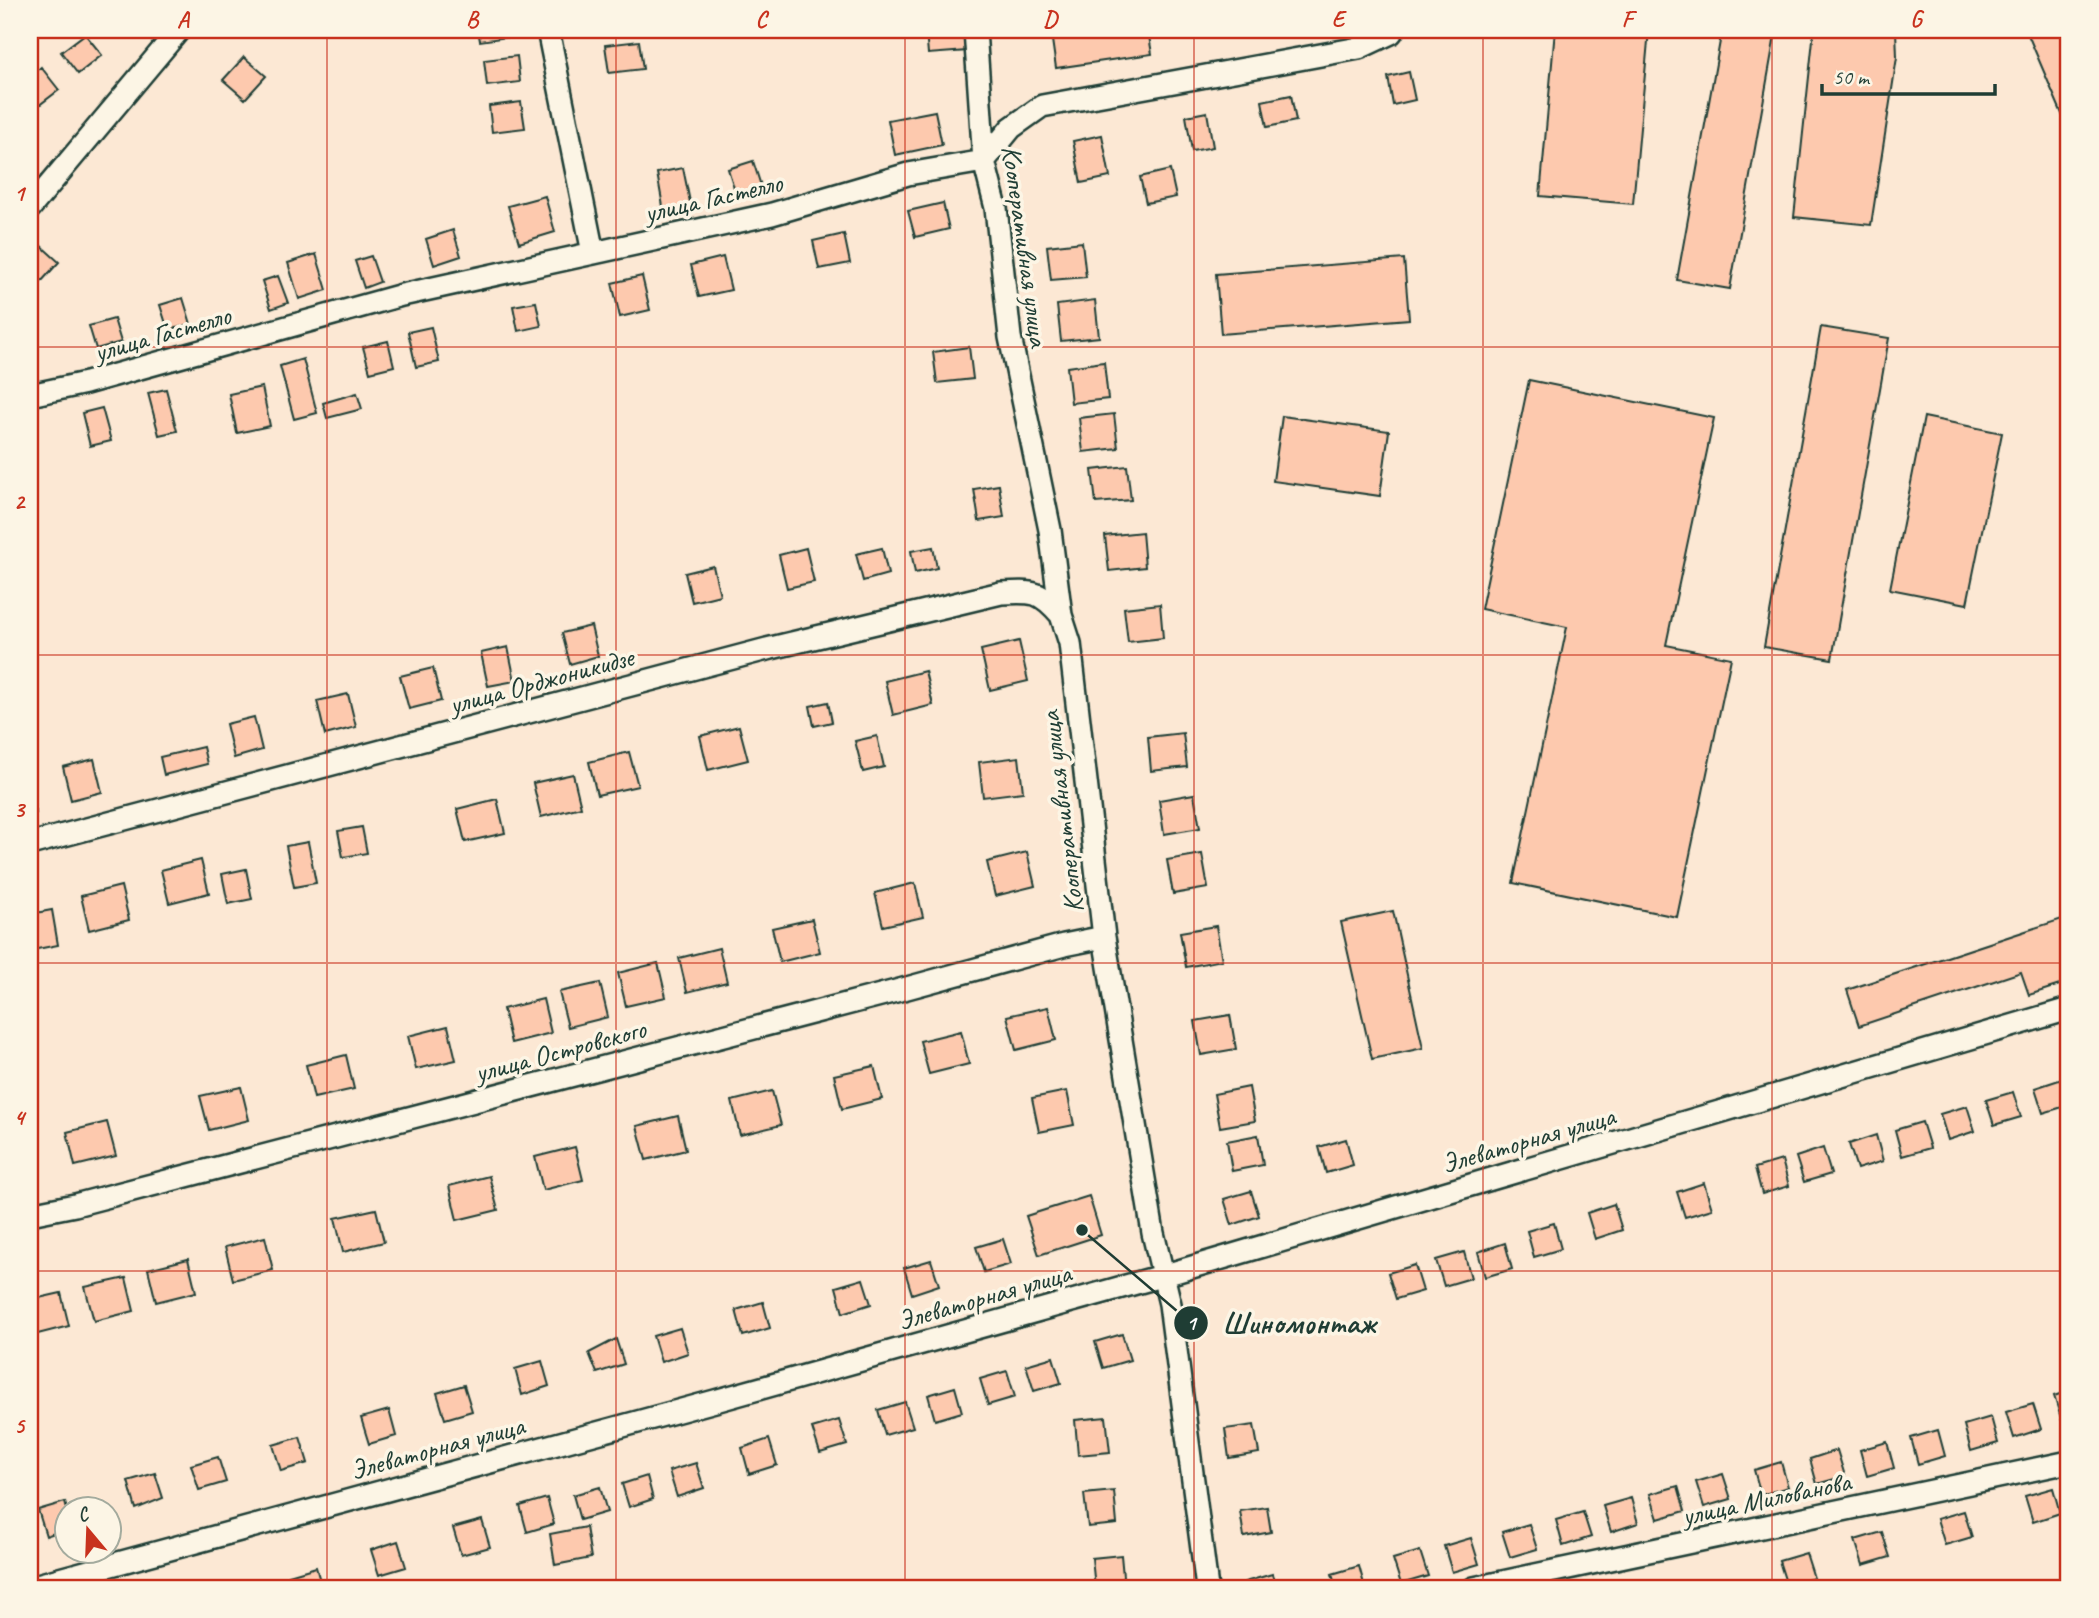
<svg xmlns="http://www.w3.org/2000/svg" width="2099" height="1618" viewBox="0 0 2099 1618" font-family="Caveat,sans-serif">
	<style>
		.building { fill: #fdc9ae; stroke: #1f3d34; stroke-width: 2 }
		.lines { fill: none; stroke-linecap: round; stroke-linejoin: round }
		.street-casing { stroke: #1f3d34; stroke-width: 26 }
		.street { stroke: #fcf5e5; stroke-width: 21 }
		.grid { fill: none; stroke: #c8321e; stroke-width: 2; stroke-opacity: 0.55 }
		.labels { text-anchor: middle; stroke-width: 7; stroke-linejoin: round; paint-order: stroke }
		.street-label { font-size: 28px; fill: #1f3d34; stroke: #fcf5e5 }
		.leader { fill: none; stroke: #1f3d34; stroke-width: 2.5 }
		.callout-dot { fill: #1f3d34; stroke: #fcf5e5; stroke-width: 2.5 }
		.mark-label { font-size: 21px; text-anchor: middle; font-weight: bold; fill: #fff }
		.callout-label { font-size: 30px; text-anchor: middle; font-weight: bold; fill: #1f3d34; stroke: #fcf5e5; stroke-width: 7; stroke-linejoin: round; paint-order: stroke }
		.neatline { fill: none; stroke: #c8321e; stroke-width: 2.5 }
		.grid-label { font-size: 23px; text-anchor: middle; font-weight: bold; fill: #c8321e }
	</style>
	<rect width="100%" height="100%" fill="#fce8d4"/>
	<filter id="ink" filterUnits="userSpaceOnUse"><feTurbulence type="fractalNoise" baseFrequency=".0143" numOctaves="2"/><feDisplacementMap in="SourceGraphic" scale="14" xChannelSelector="R" yChannelSelector="G"/><feConvolveMatrix kernelMatrix="1 2 1 2 8 2 1 2 1" color-interpolation-filters="sRGB"/></filter>
	<g filter="url(#ink)">
		<path class="building" d="M478,30H516V36L480,41Z
			M926,30H965L967,51L928,54Z
			M1078,30H1148L1152,54L1056,68L1051,33Z
			M1264,30H1294V32L1265,35Z
			M1555,30H1649L1633,204L1540,196Z
			M1722,30H1776L1730,289L1677,280Z
			M1896,30L1897,57L1871,225L1794,217L1814,30Z
			M2026,30H2069V128H2068Z
			M85,34L102,55L78,74L61,52Z
			M639,41L643,69L609,73L605,45Z
			M517,56L520,82L487,86L484,60Z
			M244,57L266,76L245,99L223,80Z
			M41,67L59,90L34,109L30,104V77Z
			M1409,72L1415,100L1393,105L1388,77Z
			M1291,95L1296,121L1267,127L1262,101Z
			M521,102L525,128L492,132L489,106Z
			M935,111L942,145L895,155L888,120Z
			M1207,112L1213,147L1192,151L1186,116Z
			M1102,135L1110,177L1081,183L1073,141Z
			M753,161L762,189L737,197L728,169Z
			M683,168L691,207L664,212L657,173Z
			M1170,170L1176,197L1146,203L1140,177Z
			M545,196L555,232L519,243L508,206Z
			M943,203L949,229L915,237L908,211Z
			M453,230L461,256L434,265L426,239Z
			M844,234L850,263L819,269L813,241Z
			M1082,242L1086,277L1051,280L1047,246Z
			M39,244L59,262L40,283L30,274V255Z
			M316,254L327,290L299,299L288,263Z
			M371,256L380,282L364,288L355,261Z
			M723,257L731,290L699,297L691,265Z
			M1404,259L1409,319L1221,334L1216,274Z
			M278,276L288,303L271,309L262,281Z
			M642,276L650,310L620,317L612,283Z
			M183,298L191,324L168,330L160,305Z
			M1095,300L1099,337L1061,341L1057,305Z
			M536,302L541,326L518,331L513,306Z
			M114,319L121,342L96,349L89,326Z
			M431,327L439,362L416,367L408,332Z
			M1821,327L1889,338L1832,659L1764,647Z
			M388,341L394,366L370,372L363,347Z
			M969,347L973,379L937,383L933,352Z
			M303,359L317,413L294,419L280,366Z
			M1104,362L1108,399L1071,403L1067,367Z
			M1529,380L1714,418L1666,645L1731,658L1677,917L1513,883L1567,627L1481,609Z
			M262,387L270,426L237,433L229,394Z
			M166,389L177,431L159,435L148,393Z
			M357,393L362,409L327,418L323,403Z
			M102,408L111,441L90,446L82,413Z
			M1114,414L1118,448L1083,452L1079,418Z
			M1282,416L1389,431L1380,496L1273,481Z
			M1924,417L2002,433L1967,604L1890,589Z
			M1127,466L1131,500L1096,503L1092,470Z
			M999,485L1004,517L979,521L974,489Z
			M1142,532L1145,567L1109,571L1105,536Z
			M933,547L937,568L915,573L911,551Z
			M806,548L814,582L787,588L779,555Z
			M882,548L888,574L863,581L856,554Z
			M713,566L720,595L692,602L685,573Z
			M1160,604L1163,638L1128,642L1124,608Z
			M591,626L598,656L570,664L562,633Z
			M1019,641L1028,681L990,690L981,650Z
			M508,647L515,681L488,686L481,653Z
			M433,668L441,701L409,709L400,676Z
			M925,671L933,705L893,715L885,681Z
			M348,694L356,727L325,735L317,701Z
			M828,702L832,722L814,726L810,706Z
			M254,717L262,750L234,758L226,724Z
			M739,726L748,760L708,770L700,736Z
			M1183,733L1187,767L1151,771L1148,737Z
			M877,736L884,767L863,772L855,741Z
			M203,747L207,764L164,775L160,757Z
			M629,752L638,786L597,795L589,762Z
			M1019,757L1023,792L983,797L979,762Z
			M94,759L102,792L71,800L63,767Z
			M573,774L581,807L541,817L533,783Z
			M30,789L36,813L30,815Z
			M1194,794L1200,828L1164,834L1159,800Z
			M497,799L505,833L465,842L457,809Z
			M362,827L367,853L343,857L338,831Z
			M308,842L316,883L294,887L286,846Z
			M1027,852L1035,886L995,896L987,862Z
			M1202,854L1208,888L1173,894L1167,860Z
			M201,860L209,893L169,903L161,870Z
			M246,869L252,899L228,904L222,874Z
			M915,883L923,917L883,926L875,893Z
			M121,886L129,920L89,930L81,896Z
			M52,910L58,945L32,950L30,914Z
			M1393,911L1423,1048L1372,1059L1341,922Z
			M2068,917L2069,948L2064,950L2069,964V982L2029,995L2021,972L1859,1026L1847,990Z
			M812,919L820,952L780,962L772,928Z
			M1216,926L1222,960L1186,967L1180,932Z
			M719,948L727,982L687,992L679,958Z
			M658,963L666,997L626,1006L618,973Z
			M600,983L608,1017L568,1027L559,992Z
			M543,999L551,1033L511,1043L503,1009Z
			M1048,1007L1056,1040L1016,1050L1007,1016Z
			M1230,1015L1236,1049L1201,1055L1195,1021Z
			M448,1026L456,1060L416,1069L408,1036Z
			M961,1031L969,1064L929,1074L920,1041Z
			M346,1055L354,1089L314,1098L306,1065Z
			M874,1066L882,1099L842,1109L834,1075Z
			M2062,1079L2069,1105L2043,1113L2035,1088Z
			M241,1087L249,1120L209,1130L200,1096Z
			M1249,1087L1255,1121L1220,1127L1214,1094Z
			M772,1091L781,1125L740,1135L732,1101Z
			M1067,1091L1074,1125L1039,1132L1032,1098Z
			M2013,1092L2021,1117L1994,1125L1986,1100Z
			M1967,1106L1975,1131L1948,1140L1940,1114Z
			M678,1116L686,1150L646,1160L637,1126Z
			M107,1122L116,1156L75,1166L67,1132Z
			M1922,1122L1930,1148L1902,1156L1895,1130Z
			M1258,1135L1263,1165L1232,1171L1227,1141Z
			M1876,1135L1883,1161L1857,1169L1849,1144Z
			M1346,1139L1353,1165L1326,1173L1319,1147Z
			M575,1147L583,1180L543,1190L535,1157Z
			M1823,1148L1831,1174L1804,1182L1796,1157Z
			M1782,1160L1789,1186L1762,1194L1755,1168Z
			M489,1176L498,1210L457,1220L449,1186Z
			M1704,1183L1712,1209L1685,1217L1677,1192Z
			M1251,1191L1259,1216L1232,1225L1224,1199Z
			M1089,1196L1101,1235L1039,1255L1026,1216Z
			M1614,1204L1622,1230L1595,1239L1587,1213Z
			M376,1209L384,1242L343,1252L335,1218Z
			M1554,1223L1561,1249L1534,1257L1527,1231Z
			M265,1237L273,1270L233,1280L225,1247Z
			M1003,1239L1011,1264L984,1272L976,1247Z
			M1505,1243L1512,1269L1485,1277L1478,1252Z
			M1464,1252L1471,1278L1444,1286L1436,1260Z
			M188,1259L196,1292L156,1302L148,1269Z
			M931,1260L939,1285L912,1294L904,1268Z
			M1415,1265L1423,1291L1396,1299L1388,1273Z
			M126,1278L134,1311L94,1321L85,1287Z
			M863,1279L871,1304L843,1313L836,1287Z
			M61,1293L69,1326L30,1336V1300Z
			M763,1302L770,1328L743,1336L736,1310Z
			M680,1328L688,1353L661,1362L653,1336Z
			M1122,1334L1130,1360L1103,1368L1095,1342Z
			M616,1339L624,1364L597,1373L589,1353Z
			M1053,1357L1061,1383L1034,1391L1026,1365Z
			M542,1361L549,1386L522,1395L515,1369Z
			M1007,1371L1015,1397L988,1405L980,1379Z
			M464,1385L472,1411L445,1419L437,1393Z
			M955,1387L962,1412L935,1420L928,1395Z
			M2069,1391V1419L2062,1421L2054,1396Z
			M905,1402L913,1427L885,1435L878,1410Z
			M2033,1404L2041,1429L2014,1438L2006,1412Z
			M389,1410L396,1436L369,1444L361,1418Z
			M1106,1417L1110,1452L1078,1455L1075,1420Z
			M1991,1417L1998,1443L1971,1451L1964,1425Z
			M839,1420L847,1445L820,1453L812,1428Z
			M1254,1425L1259,1453L1229,1458L1225,1429Z
			M1938,1430L1945,1456L1918,1464L1911,1438Z
			M300,1437L308,1463L281,1471L273,1445Z
			M769,1439L777,1465L749,1474L742,1448Z
			M1887,1442L1894,1468L1867,1476L1860,1450Z
			M1837,1450L1845,1476L1817,1484L1810,1459Z
			M218,1457L226,1482L199,1490L191,1465Z
			M1781,1462L1788,1487L1761,1495L1754,1470Z
			M696,1463L704,1488L677,1497L669,1471Z
			M155,1473L163,1498L136,1509L128,1481Z
			M1723,1474L1731,1499L1704,1507L1696,1482Z
			M647,1476L653,1499L629,1507L622,1484Z
			M1678,1486L1685,1511L1658,1519L1650,1494Z
			M600,1487L607,1512L580,1520L573,1495Z
			M2053,1488L2060,1513L2033,1522L2025,1496Z
			M1114,1491L1117,1524L1088,1527L1084,1494Z
			M547,1498L554,1524L527,1532L520,1506Z
			M1631,1498L1638,1523L1611,1532L1603,1506Z
			M65,1502L67,1510L66,1529L46,1536L38,1510Z
			M1267,1507L1271,1532L1244,1537L1240,1511Z
			M1964,1511L1972,1537L1945,1545L1937,1519Z
			M1583,1512L1591,1537L1563,1546L1556,1520Z
			M482,1520L490,1547L461,1555L453,1528Z
			M1529,1524L1537,1549L1510,1557L1502,1532Z
			M586,1527L591,1558L555,1565L550,1534Z
			M1882,1532L1890,1557L1863,1565L1855,1540Z
			M1471,1538L1479,1564L1452,1572L1444,1546Z
			M398,1541L406,1567L379,1575L371,1550Z
			M1420,1551L1428,1576L1401,1584L1393,1559Z
			M1806,1553L1814,1578L1787,1586L1779,1561Z
			M1121,1555L1124,1587L1095,1588L1092,1558Z
			M1359,1566L1365,1588H1336L1332,1574Z
			M316,1567L322,1588H293L289,1575Z
			M1272,1574L1276,1588H1247L1245,1582Z"/>
		<g class="lines">
			<defs>
				<path id="street" d="M548,30L593,253
					M975,30L984,161L996,208L1010,337L1050,530L1061,615L1070,643L1104,937L1153,1233L1170,1304L1207,1588
					M30,208L179,30
					M30,395L86,383L402,295L772,214L908,174L984,161L1011,128L1042,106L1359,48L1391,33L1393,30
					M30,844L767,649L1001,593C1034,591 1040,591 1061,615
					M30,1214L75,1205L896,991L1064,945L1104,937
					M30,1587L715,1401L1165,1275L2069,1009
					M1474,1588L2069,1462"/>
			</defs>
			<use href="#street" class="street-casing"/>
			<use href="#street" class="street"/>
		</g>
	</g>
	<path class="grid" d="M327,30V1588M616,30V1588M905,30V1588M1194,30V1588M1483,30V1588M1772,30V1588M30,347H2069M30,655H2069M30,963H2069M30,1271H2069"/>
	<g class="labels">
		<g class="street-label">
			<text transform="translate(713 197) rotate(-13)" y="10">улица Гастелло</text>
			<text transform="translate(1026 246) rotate(82)" y="10">Кооперативная улица</text>
			<text transform="translate(162 333) rotate(-16)" y="10">улица Гастелло</text>
			<text transform="translate(541 680) rotate(-15)" y="10">улица Орджоникидзе</text>
			<text transform="translate(1061 812) rotate(-97)" y="10">Кооперативная улица</text>
			<text transform="translate(560 1050) rotate(-15)" y="10">улица Островского</text>
			<text transform="translate(1528 1139) rotate(-16)" y="10">Элеваторная улица</text>
			<text transform="translate(984 1296) rotate(-16)" y="10">Элеваторная улица</text>
			<text transform="translate(437 1447) rotate(-15)" y="10">Элеваторная улица</text>
			<text transform="translate(1766 1498) rotate(-12)" y="10">улица Милованова</text>
		</g>
	</g>
	<path class="leader" d="M1082 1230L1191 1323"/>
	<g class="callout-dot">
		<circle cx="1082" cy="1230" r="7"/>
		<circle cx="1191" cy="1323" r="18"/>
	</g>
	<g class="mark-label">
		<text x="1191" y="1330">1</text>
	</g>
	<g class="callout-label">
		<text x="1299" y="1333">Шиномонтаж</text>
	</g>
	<rect width="2099" height="1618" fill="none" stroke="#fcf5e5" stroke-width="77"/>
	<g transform="translate(88 1530) rotate(341)"><circle r="33" fill="#fcf5e5" stroke="#a4ab9e" stroke-width="2"/>
	<path d="M0-5L12 26L0 18L-12 26Z" fill="#c8321e"/>
	<text y="-10" font-size="19" font-weight="bold" text-anchor="middle" fill="#1f3d34">С</text>
	</g>
	<path d="M1822 84v10h173v-10" fill="none" stroke="#1f3d34" stroke-width="3.5"/>
	<text x="1833" y="84" font-size="21" fill="#1f3d34" stroke="#fcf5e5" stroke-width="5" paint-order="stroke">50 m</text>
	<rect x="38" y="38" width="2022" height="1542" class="neatline"/>
	<g class="grid-label">
		<text x="183" y="27">A</text>
		<text x="472" y="27">B</text>
		<text x="761" y="27">C</text>
		<text x="1050" y="27">D</text>
		<text x="1338" y="27">E</text>
		<text x="1627" y="27">F</text>
		<text x="1916" y="27">G</text>
		<text x="19" y="201">1</text>
		<text x="19" y="509">2</text>
		<text x="19" y="817">3</text>
		<text x="19" y="1125">4</text>
		<text x="19" y="1433">5</text>
	</g>
</svg>
